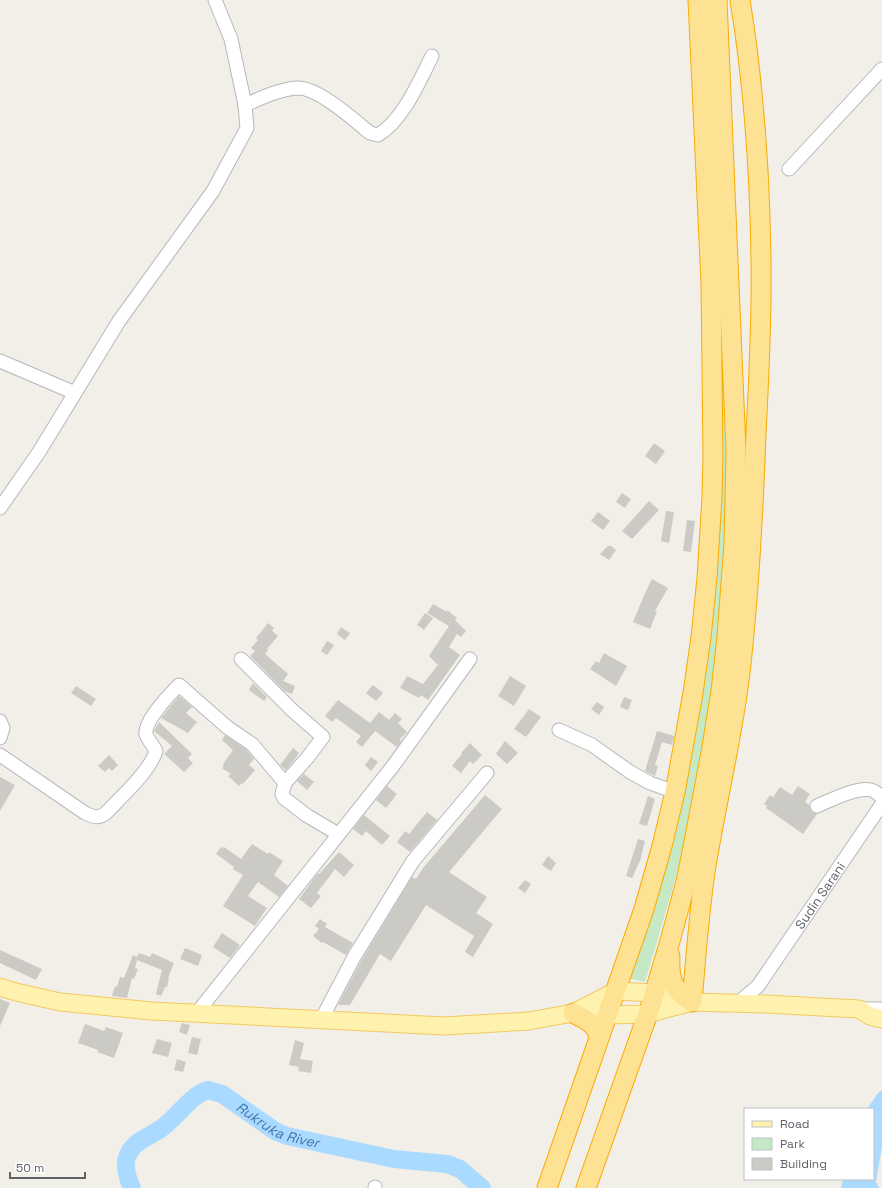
<svg xmlns="http://www.w3.org/2000/svg" width="882" height="1188" viewBox="0 0 882 1188" font-family="'Space Grotesk',sans-serif">
	<style>
		.green { fill: #c5e8c5 }
		.water { fill: #aadaff }
		.lines { fill: none; stroke-linecap: round; stroke-linejoin: round }
		.river { stroke: #aadaff; stroke-width: 18 }
		.building { fill: #cccac5 }
		.minor-casing { stroke: #b5b8bc; stroke-width: 15 }
		.major-casing { stroke: #f2c960; stroke-width: 19 }
		.highway-casing { stroke: #f9ab00; stroke-width: 21 }
		.minor { stroke: #fff; stroke-width: 13 }
		.major { stroke: #fff2af; stroke-width: 17 }
		.highway { stroke: #fde293; stroke-width: 19 }
		.labels { text-anchor: middle; stroke-width: 3; stroke-linejoin: round; paint-order: stroke }
		.street-label { font-size: 13px; fill: #5f6368; stroke: #fff }
		.water-label { font-size: 14px; font-style: italic; fill: #4174aa; stroke: #fff }
	</style>
	<rect width="100%" height="100%" fill="#f1efe8"/>
	<path class="green" d="M704,0H712L731,441L720,653L691,826L645,982L627,978L706,652Z"/>
	<path class="water" d="M882,1090V1146L876,1182L879,1188H841L843,1179H873V1109H867L878,1093Z"/>
	<g class="lines">
		<path class="river" id="s1" d="M132,1188C128,1179 123,1165 128,1155C135,1139 151,1137 163,1127C178,1116 191,1095 208,1090L222,1094L275,1131L287,1136L394,1159L447,1164L460,1169L482,1188"/>
	</g>
	<path class="building" d="M654,443L665,451L656,464L645,456Z
		M622,493L631,499L625,508L616,502Z
		M649,501L659,510L632,539L622,531Z
		M666,511L674,512L669,543L661,541Z
		M598,512L610,521L603,530L591,521Z
		M687,520L695,521L691,552L683,551Z
		M608,546H611L616,550L609,560L600,554Z
		M652,579L668,588L655,611H657L650,629L633,622L645,593Z
		M433,604L447,612V610L457,618L455,620L466,631L461,637L457,634L449,647L460,655L428,700L421,695L419,698L400,688L407,676L423,684L438,665L429,656L449,626L427,613Z
		M425,613L433,618L424,630L417,625Z
		M268,623L274,628L272,631L278,636L267,649L268,650L265,654L288,674L283,681L295,686L292,694L284,691L250,656L255,651L251,648L258,640L256,638Z
		M341,627L350,633L345,640L337,634Z
		M327,641L334,645L327,655L321,651Z
		M604,653L627,666L616,686L590,669L596,661L599,663Z
		M510,676L526,686L514,706L498,696Z
		M253,683L267,697L264,701L249,690Z
		M373,685L383,693L376,701L366,693Z
		M76,686L96,699L91,706L71,693Z
		M179,696L192,707L186,713L197,722L188,733L161,718Z
		M624,697L632,700L628,710L620,707Z
		M338,700L370,723L379,712L389,720L395,713L402,719L398,723L407,732L400,739L401,741L397,747L375,731L362,747L356,742L361,736L336,718L332,722L325,716Z
		M597,702L604,707L599,715L591,709Z
		M529,709L541,717L526,737L514,729Z
		M159,722L192,754L188,758L193,763L184,772L164,754L172,746L154,731Z
		M657,731L674,736L672,745L662,742L655,765L658,766L655,776L645,771Z
		M225,735L247,750L254,759L249,765L255,770L243,784L242,783L239,786L228,776L231,774L222,768L224,765L223,764L233,750L222,740Z
		M505,741L518,753L507,764L496,754Z
		M470,743L482,755L473,764L470,761L461,773L452,766L462,754L461,753Z
		M293,748L299,753L295,759L286,770L280,765Z
		M109,755L118,765L112,771L109,768L105,772L98,766Z
		M371,757L378,762L371,771L365,765Z
		M304,774L314,782L307,790L297,781Z
		M0,777L15,785L0,811Z
		M387,786L397,794L386,808L376,800Z
		M798,786L810,794L805,802L809,805L812,812L817,814L803,834L766,808L767,806L764,804L770,795L773,797L780,787L792,795Z
		M485,795L502,809L449,872L487,897L476,913L493,924L473,957L465,952L474,936L426,905L391,961L380,954L350,1005H338L361,961L412,877L416,879L423,868Z
		M648,796L655,799L647,826L639,824Z
		M427,812L437,820L410,852L397,842L405,831L409,834Z
		M364,815L390,836L382,845L366,831L362,836L353,829Z
		M638,839L645,841L640,861L632,878L626,876Z
		M252,844L268,854L269,852L283,861L274,875L288,886L279,897L258,882L248,896L267,908L255,926L223,906L243,875L233,869L234,867L216,854L221,847L223,848L224,847L241,859Z
		M339,852L354,865L344,877L335,869L317,893L321,896L311,908L299,899L318,873L319,874Z
		M548,856L556,863L551,871L542,865Z
		M525,880L531,884L525,893L518,888Z
		M320,919L327,924L325,927L353,943L346,955L323,942L322,943L313,936L319,929L315,926Z
		M222,933L240,945L230,958L213,947Z
		M185,948L202,955L198,966L180,959Z
		M0,950L42,969L36,980L0,963Z
		M139,953L150,957L152,953L174,963L168,978H169L167,987H165L161,996L156,994L162,970L137,960L135,968L138,969L134,979L132,978L127,998L112,996L115,986L117,987L120,977L124,978L133,955L137,957Z
		M0,999L10,1003L0,1026Z
		M182,1023L190,1025L187,1035L179,1032Z
		M85,1024L104,1031L106,1027L123,1033L114,1058L97,1052L98,1050L78,1043Z
		M192,1037L201,1039L197,1055L188,1053Z
		M157,1039L172,1043L168,1057L152,1053Z
		M295,1040L304,1043L300,1059L313,1061L311,1073L298,1071L299,1067L289,1065Z
		M177,1059L186,1062L183,1072L174,1070Z"/>
	<g class="lines">
		<defs>
			<g id="minor">
				<path d="M245,105C261,98 280,89 298,88C319,88 354,120 370,133L378,135C403,120 419,82 432,56"/>
				<path d="M789,169L882,69"/>
				<path d="M0,361L75,393"/>
				<path d="M0,508L39,452L119,321L213,191L247,128L245,105L231,39L215,0"/>
				<path d="M241,659L292,710L323,737L308,757L285,783L282,794L284,798L306,815L338,834"/>
				<path d="M0,721L3,728L0,738"/>
				<path d="M559,730L592,745L630,772L650,783L675,792"/>
				<path d="M0,755L85,813C94,817 98,819 106,813C121,797 150,771 156,751C153,745 148,740 146,734C144,721 170,694 179,685L227,727L252,744L285,783"/>
				<path d="M817,806C831,800 856,787 871,790C875,791 879,795 882,797"/>
				<path id="s2" d="M738,1003L758,986L882,804"/>
				<path d="M861,1009H882"/>
				<path d="M196,1014L393,766L470,659"/>
				<path d="M321,1020L354,957L413,861L487,773"/>
				<path d="M375,1188V1187"/>
			</g>
			<path id="major" d="M0,987L16,992L60,1002L152,1011L444,1026L529,1021L573,1013L607,1015L647,1014L692,1002L654,993L616,991L573,1013
				M692,1002L766,1004L859,1009L870,1016L882,1019"/>
			<path id="highway" d="M670,956C669,980 672,989 692,1002C696,956 699,911 706,866C716,804 731,743 739,681C749,599 753,517 756,434C759,377 762,320 761,262C760,175 754,86 740,0
				M573,1013C586,1020 597,1023 599,1039
				M547,1188L644,909L662,846L675,792L693,693L701,637L707,578L712,497L713,457L711,283L698,0
				M586,1188L651,1005L670,941L687,878L711,753L721,691L727,637L734,543L736,450L717,0"/>
		</defs>
		<use href="#minor" class="minor-casing"/>
		<use href="#major" class="major-casing"/>
		<use href="#highway" class="highway-casing"/>
		<use href="#minor" class="minor"/>
		<use href="#major" class="major"/>
		<use href="#highway" class="highway"/>
	</g>
	<g class="labels">
		<g class="street-label">
			<text dy="5" stroke="none"><textPath href="#s2" startOffset="136">Sudin Sarani</textPath></text>
		</g>
		<g class="water-label">
			<text dy="5" stroke="none"><textPath href="#s1" startOffset="218">Rukruka River</textPath></text>
		</g>
	</g>
	<rect x="744" y="1108" width="130" height="72" fill="#ffffff" stroke="#bfc1c3"/>
	<rect x="752" y="1121" width="20" height="6" fill="#fff2af" stroke="#bfc1c3"/>
	<text x="780" y="1128" font-size="12" fill="#5f6368">Road</text>
	<rect x="752" y="1138" width="20" height="12" fill="#c5e8c5" stroke="#bfc1c3"/>
	<text x="780" y="1148" font-size="12" fill="#5f6368">Park</text>
	<rect x="752" y="1158" width="20" height="12" fill="#cccac5" stroke="#bfc1c3"/>
	<text x="780" y="1168" font-size="12" fill="#5f6368">Building</text>
	<path d="M10 1172v6h75v-6" fill="none" stroke="#5f6368" stroke-width="2"/>
	<text x="16" y="1172" font-size="12" fill="#5f6368" stroke="#ffffff" stroke-width="3" paint-order="stroke">50 m</text>
</svg>
